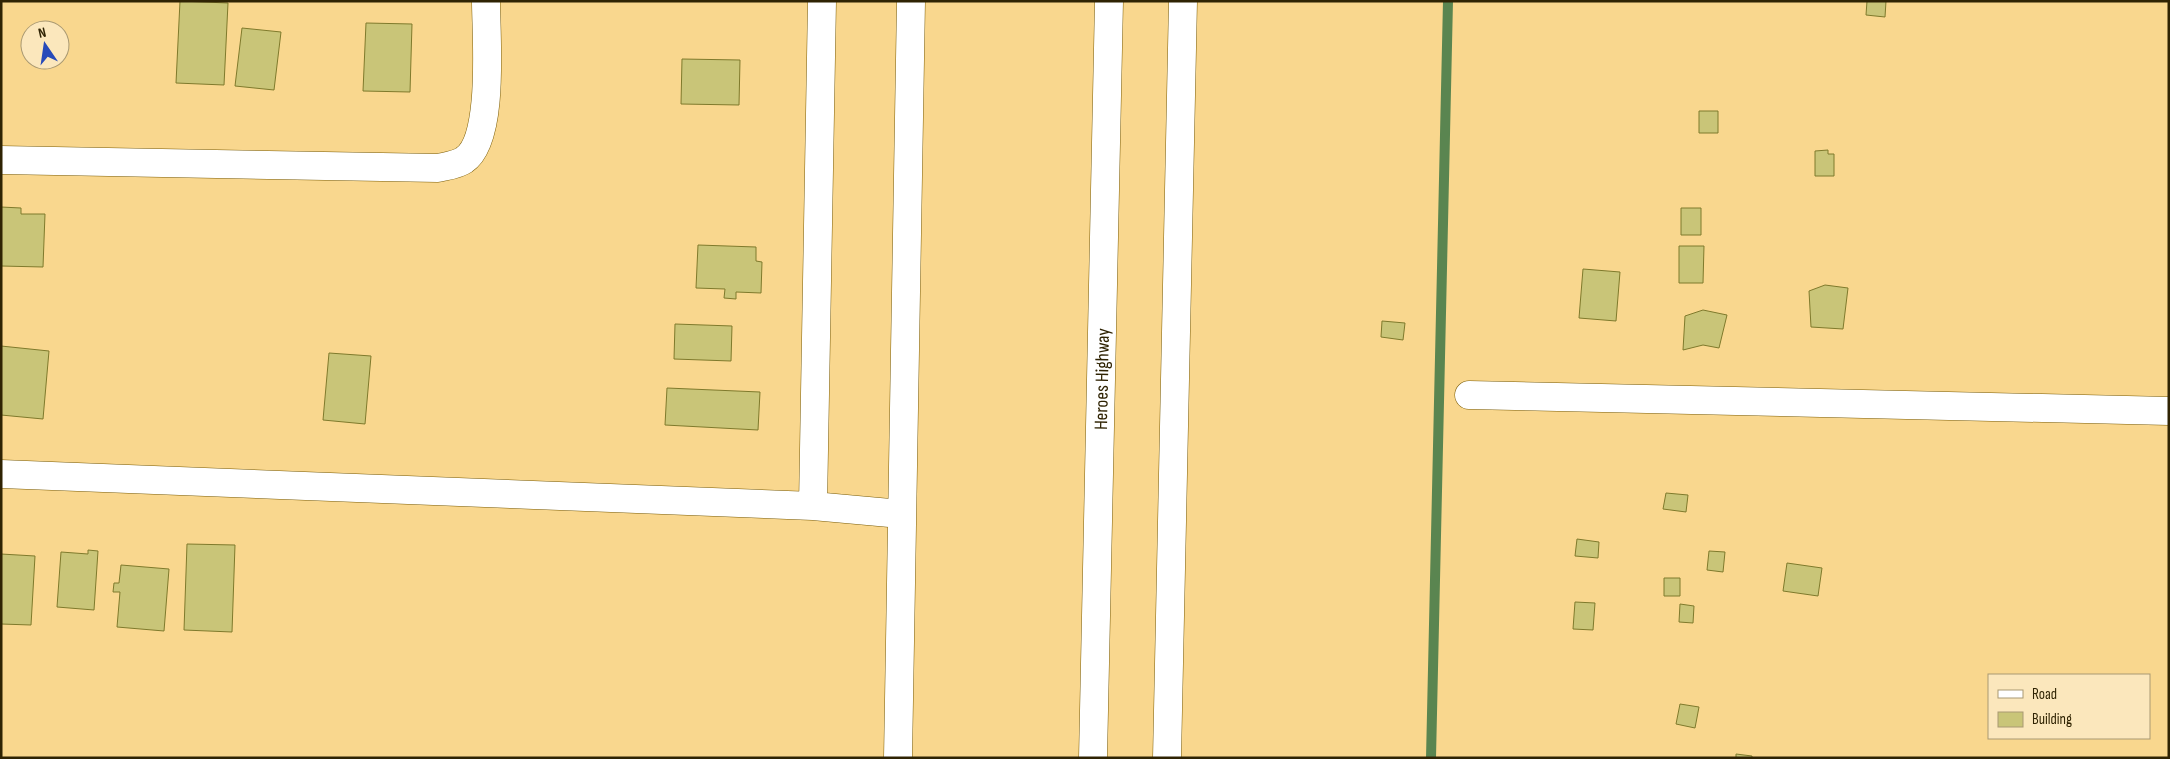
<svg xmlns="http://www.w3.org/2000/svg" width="2170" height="759" viewBox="0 0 2170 759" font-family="'Sofia Sans Condensed',sans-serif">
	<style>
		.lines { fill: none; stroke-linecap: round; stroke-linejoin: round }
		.stream { stroke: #5a8550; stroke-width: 10 }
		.building { fill: #c9c578; stroke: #7f7a2c }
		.street-casing { stroke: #7b5d07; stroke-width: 29 }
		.secondary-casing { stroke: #7b5d07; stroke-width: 29 }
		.street { stroke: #fff; stroke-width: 28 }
		.secondary { stroke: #fff; stroke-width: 28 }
		.labels { text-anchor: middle; stroke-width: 4.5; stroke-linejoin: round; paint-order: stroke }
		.street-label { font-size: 19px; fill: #2f2303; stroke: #fbe7bc }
	</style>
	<rect width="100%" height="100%" fill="#f9d78e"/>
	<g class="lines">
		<path class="stream" d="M1431,758L1448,1"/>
	</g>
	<path class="building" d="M180,1L228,3L224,85L176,83Z
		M1867,1H1886L1885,17L1866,15Z
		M366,23L412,24L410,92L363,91Z
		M242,28L281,32L274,90L235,86Z
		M682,59L740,60L739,105L681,104Z
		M1699,111H1718V133H1699Z
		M1828,150V154H1834V176H1815V151Z
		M1,207L21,208V214H45L43,267L1,266Z
		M1681,208H1701V235H1681Z
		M698,245L756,247V261L762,262L761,293L736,292V299L724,298L725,289L696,288Z
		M1679,246H1704L1703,283H1679Z
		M1583,269L1620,272L1616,321L1579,318Z
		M1825,285L1848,288L1843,329L1811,327L1809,291Z
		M1703,310L1727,315L1719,348L1703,345L1683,350L1685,316Z
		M1382,321L1405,323L1403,340L1381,337Z
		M675,324L732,326L731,361L674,359Z
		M1,346L49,351L43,419L1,415Z
		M329,353L371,356L365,424L323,420Z
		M667,388L760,392L758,430L665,425Z
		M1666,493L1688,495L1686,512L1663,509Z
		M1577,539L1599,542L1598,558L1575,556Z
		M187,544L235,545L232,632L184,630Z
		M88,550L98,551L94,610L57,607L61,552L88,554Z
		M1709,551L1725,552L1723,572L1707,570Z
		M1,554L35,556L31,625L1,624Z
		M1787,563L1822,568L1818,596L1783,591Z
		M121,565L169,569L164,631L117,627L120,592H113L114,583H119Z
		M1664,578H1680V596H1664Z
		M1575,602L1595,603L1593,630L1573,629Z
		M1680,604L1694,606L1693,623L1679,622Z
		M1680,704L1699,707L1695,728L1676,724Z
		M1736,754L1752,756V758H1736Z"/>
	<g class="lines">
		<defs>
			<path id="street" d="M1,160L438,168C446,166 457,165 464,160C495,140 486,36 486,1
				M1469,395L2169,411
				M1,474L813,506L822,1
				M813,506L901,514
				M898,758L911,1"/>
			<g id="secondary">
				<path id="s1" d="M1093,758L1109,1"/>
				<path d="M1167,758L1183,1"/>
			</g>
		</defs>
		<use href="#street" class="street-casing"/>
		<use href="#secondary" class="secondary-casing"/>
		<use href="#street" class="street"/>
		<use href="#secondary" class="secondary"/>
	</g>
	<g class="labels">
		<g class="street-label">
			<text dy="7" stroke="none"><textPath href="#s1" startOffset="379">Heroes Highway</textPath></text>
		</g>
	</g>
	<rect width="2170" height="759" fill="none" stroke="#2f2303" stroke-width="5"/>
	<rect x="1988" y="674" width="162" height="65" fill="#fbe7bc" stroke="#a99972"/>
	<rect x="1998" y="690" width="25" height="8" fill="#ffffff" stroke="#a99972"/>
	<text x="2032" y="699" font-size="15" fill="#2f2303">Road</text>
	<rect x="1998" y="712" width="25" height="15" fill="#c9c578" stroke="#a99972"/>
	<text x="2032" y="724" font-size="15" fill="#2f2303">Building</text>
	<g transform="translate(45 45) rotate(347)"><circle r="24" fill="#fbe7bc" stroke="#a99972"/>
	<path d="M0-4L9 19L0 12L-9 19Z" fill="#274ab9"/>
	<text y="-8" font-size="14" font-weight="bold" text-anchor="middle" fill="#2f2303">N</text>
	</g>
</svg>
